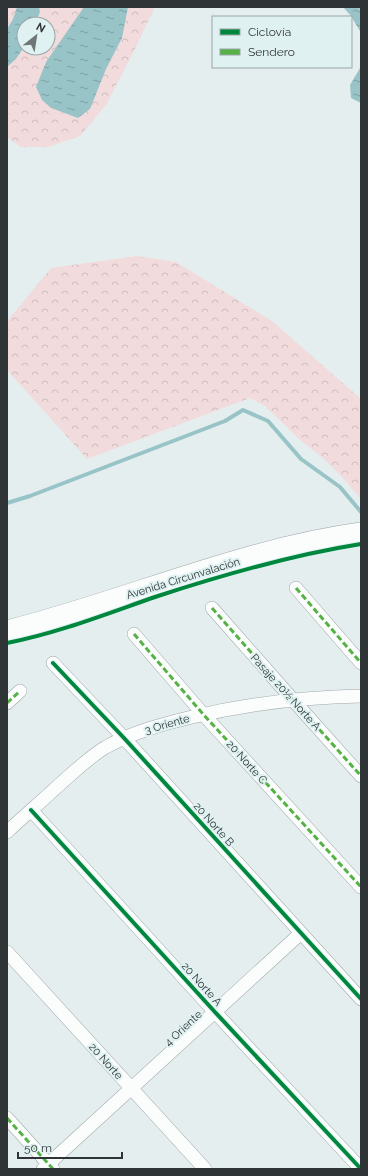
<svg xmlns="http://www.w3.org/2000/svg" width="368" height="1176" viewBox="0 0 368 1176" font-family="Raleway,sans-serif">
	<style>
		.park { fill: url(#park-crowns); fill-rule: evenodd }
		.water { fill: url(#water-ripples) }
		.lines { fill: none; stroke-linecap: round; stroke-linejoin: round }
		.stream { stroke: #98c4c8; stroke-width: 4 }
		.street-casing { stroke: #a0a8a8; stroke-width: 14 }
		.primary-casing { stroke: #a0a8a8; stroke-width: 22 }
		.street { stroke: #fbfcfc; stroke-width: 13 }
		.primary { stroke: #fbfcfc; stroke-width: 21 }
		.quiet { stroke: #56b246; stroke-width: 3; stroke-dasharray: 6 3; stroke-linecap: butt }
		.cycleway-casing { stroke: #e0f1f2; stroke-width: 6 }
		.cycleway { stroke: #00873e; stroke-width: 4 }
		.labels { text-anchor: middle; stroke-width: 4; stroke-linejoin: round; paint-order: stroke }
		.street-label { font-size: 11px; fill: #2f3536; stroke: #e0f1f2 }
	</style>
	<defs>
		<pattern id="park-crowns" width="20" height="18" patternUnits="userSpaceOnUse"><rect width="20" height="18" fill="#f2dbdd"/><path d="M2 6a3 3 0 1 1 6 0M12 15a3 3 0 1 1 6 0" fill="none" stroke="#d0bdbe"/></pattern>
		<pattern id="water-ripples" width="26" height="14" patternUnits="userSpaceOnUse"><rect width="26" height="14" fill="#98c4c8"/><path d="M2 4q2-2 4 0t4 0M15 11q2-2 4 0t4 0" fill="none" stroke="#7ca0a3"/></pattern>
	</defs>
	<rect width="100%" height="100%" fill="#e4eeee"/>
	<path class="park" d="M7,7H155L134,51L106,105L80,136L48,147H21L7,137ZM24,24H48V48H24Z
		M137,256L176,262L272,321L361,399V499L343,478L325,460L300,440L265,406L250,398L87,459L7,370V321L51,268Z"/>
	<path class="water" d="M17,7H39L40,12L35,24H24V47L16,59L7,67V29L13,19Z
		M84,7H128L122,38L106,69L90,109L78,118L51,108L42,100L36,87L46,62Z
		M343,7H357L361,9V33L351,16Z
		M361,64V103L351,98L350,85L360,68Z"/>
	<g class="lines">
		<path class="stream" d="M7,503L30,496L225,421L243,410L268,421L301,459L340,487L361,512"/>
		<defs>
			<path id="street" d="M296,588L361,663
				M212,608L293,700L361,776
				M134,634L203,714L361,887
				M53,663L124,738L361,999
				M7,703L20,691
				M31,810L214,1011L361,1169
				M7,832C24,816 42,801 59,785C74,772 89,757 106,747C133,732 163,724 192,717C247,704 304,697 361,696
				M7,952L205,1169
				M7,1118L53,1169
				M43,1169L301,933"/>
			<path id="primary" d="M7,631C126,601 239,550 361,533"/>
		</defs>
		<use href="#street" class="street-casing"/>
		<use href="#primary" class="primary-casing"/>
		<use href="#street" class="street"/>
		<use href="#primary" class="primary"/>
		<path class="quiet" d="M296,588L361,663
			M212,608L293,700L361,776
			M134,634L203,714L361,887
			M7,703L20,691
			M7,1118L53,1169"/>
		<defs>
			<path id="cycleway" d="M7,643C58,633 106,614 155,597C222,575 291,555 361,544
				M53,663L124,738L361,999
				M31,810L214,1011L361,1169"/>
		</defs>
		<use href="#cycleway" class="cycleway-casing"/>
		<use href="#cycleway" class="cycleway"/>
	</g>
	<g class="labels">
		<g class="street-label">
			<text transform="translate(183 578) rotate(-17)" y="4">Avenida Circunvalación</text>
			<text transform="translate(286 692) rotate(48)" y="4">Pasaje 20½ Norte A</text>
			<text transform="translate(167 724) rotate(-16)" y="4">3 Oriente</text>
			<text transform="translate(247 762) rotate(48)" y="4">20 Norte C</text>
			<text transform="translate(214 824) rotate(48)" y="4">20 Norte B</text>
			<text transform="translate(202 984) rotate(48)" y="4">20 Norte A</text>
			<text transform="translate(183 1028) rotate(-43)" y="4">4 Oriente</text>
			<text transform="translate(106 1061) rotate(48)" y="4">20 Norte</text>
		</g>
	</g>
	<rect width="368" height="1176" fill="none" stroke="#2f3536" stroke-width="16"/>
	<rect x="212" y="16" width="140" height="52" fill="#e0f1f2" stroke="#99a6a7"/>
	<rect x="220" y="29" width="20" height="6" fill="#00873e" stroke="#99a6a7"/>
	<text x="248" y="36" font-size="12" fill="#2f3536">Ciclovía</text>
	<rect x="220" y="49" width="20" height="6" fill="#56b246" stroke="#99a6a7"/>
	<text x="248" y="56" font-size="12" fill="#2f3536">Sendero</text>
	<g transform="translate(36 36) rotate(30)"><circle r="19" fill="#e0f1f2" stroke="#99a6a7"/>
	<path d="M0-3L7 15L0 10L-7 15Z" fill="#6e7676"/>
	<text y="-6" font-size="11" font-weight="bold" text-anchor="middle" fill="#2f3536">N</text>
	</g>
	<path d="M18 1152v6h104v-6" fill="none" stroke="#2f3536" stroke-width="2"/>
	<text x="24" y="1152" font-size="12" fill="#2f3536" stroke="#e0f1f2" stroke-width="3" paint-order="stroke">50 m</text>
</svg>
